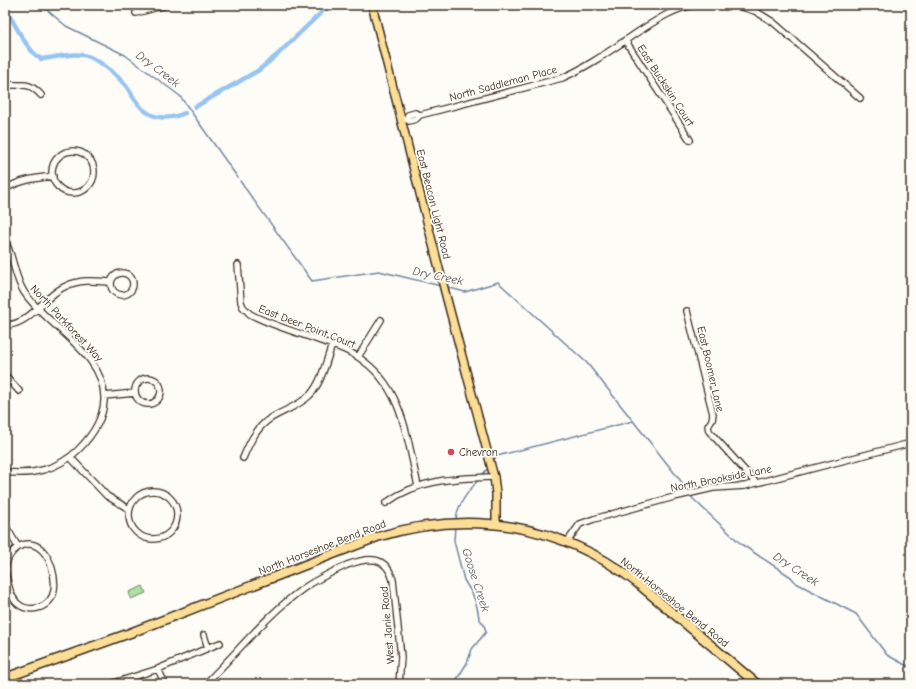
<svg xmlns="http://www.w3.org/2000/svg" width="916" height="689" viewBox="0 0 916 689" font-family="'Comic Neue',sans-serif">
	<style>
		.green { fill: #aee0a1; stroke: #748560 }
		.lines { fill: none; stroke-linecap: round; stroke-linejoin: round }
		.stream { stroke: #72869d; stroke-width: 1.5 }
		.canal { stroke: #97c4f1; stroke-width: 4.5 }
		.minor-casing { stroke: #3b2a1e; stroke-width: 8 }
		.major-casing { stroke: #3b2a1e; stroke-width: 10 }
		.highway-casing { stroke: #3b2a1e; stroke-width: 11 }
		.minor { stroke: #fdfcf7; stroke-width: 5.5 }
		.major { stroke: #fdde96; stroke-width: 7 }
		.highway { stroke: #fdde96; stroke-width: 8 }
		.poi-dot { fill: #d1495b; stroke: #fdfcf7; stroke-width: 1.5 }
		.labels { text-anchor: middle; stroke-width: 3.5; stroke-linejoin: round; paint-order: stroke }
		.street-label { font-size: 11px; fill: #3b2a1e; stroke: #fdfcf7 }
		.poi-label { font-size: 11px; fill: #3b2a1e; stroke: #fdfcf7; text-anchor: start }
		.water-label { font-size: 12px; font-style: italic; fill: #57585d; stroke: #fdfcf7 }
	</style>
	<rect width="100%" height="100%" fill="#fdfcf7"/>
	<filter id="ink" filterUnits="userSpaceOnUse"><feTurbulence type="fractalNoise" baseFrequency=".025" numOctaves="2"/><feDisplacementMap in="SourceGraphic" scale="8" xChannelSelector="R" yChannelSelector="G"/><feConvolveMatrix kernelMatrix="1 2 1 2 8 2 1 2 1" color-interpolation-filters="sRGB"/></filter>
	<g filter="url(#ink)">
		<path class="green" d="M143,586L146,593L131,599L129,592Z"/>
		<g class="lines">
			<path class="stream" d="M41,5L66,26L125,55L180,96L238,178
				M240,181L312,281L379,271L441,286
				M446,287L465,292L498,282L587,363L688,490
				M492,462L497,456L633,421
				M482,475L489,467
				M691,497L741,544L791,577L796,583L856,614L887,655L911,668
				M456,520C457,504 469,491 479,479
				M454,684L467,663L472,649L486,632L484,625L479,618L477,607L473,595L464,580L454,541L455,526"/>
			<path class="canal" d="M5,8C15,23 26,50 41,59C58,58 76,50 92,58C105,65 117,75 126,86C130,91 132,96 136,101C148,119 166,121 185,113
				M195,107L259,70L277,55L329,5"/>
			<defs>
				<path id="minor" d="M735,5L755,11L773,22L860,98
					M136,13L166,5
					M625,40L690,140
					M5,84C23,88 26,79 41,95
					M420,115L562,78C590,66 615,47 641,30C657,20 673,9 693,5
					M401,120L406,119L409,121L416,119L420,115L415,113L408,115L406,119
					M52 172a21 21 0 1 1 42 0a21 21 0 1 1-42 0Z
					M5,189C20,180 36,178 53,176
					M5,241C14,257 14,277 24,292C47,327 107,354 104,401C103,420 91,437 78,450C59,469 31,476 5,472
					M238,265L241,302L243,307L250,314C272,326 300,333 324,342C336,346 348,350 358,357C403,386 407,438 418,486
					M111 284a11 11 0 1 1 22 0a11 11 0 1 1-22 0Z
					M687,311L713,414L712,420L708,426L709,431L756,483
					M5,325C30,326 44,295 66,286C81,279 96,281 111,282
					M358,357L381,320
					M5,375L19,391
					M135 391a13 13 0 1 1 26 0a13 13 0 1 1-26 0Z
					M104,396L135,393
					M70,457L107,496L129,509
					M243,458C249,444 255,430 268,420C281,411 298,407 310,395C322,382 326,361 332,345
					M129 515a24 24 0 1 1 48 0a24 24 0 1 1-48 0Z
					M386,503C418,479 456,478 494,477
					M5,525L18,547
					M567,542L580,524L594,519L674,497L713,488L745,486L911,443
					M5,569C7,551 26,535 42,550C51,559 56,578 54,590C52,608 28,615 16,602C9,594 7,580 5,570
					M204,635L208,648
					M158,669L165,684
					M111,684L158,669L220,643
					M205,684C237,653 267,614 304,588C317,579 332,572 347,565C368,557 386,555 393,580L401,657L399,684"/>
				<path id="major" d="M372,5L445,292L494,477L496,493V524"/>
				<path id="highway" d="M5,678L130,633L377,537C469,509 560,523 636,582L757,684"/>
			</defs>
			<use href="#minor" class="minor-casing"/>
			<use href="#major" class="major-casing"/>
			<use href="#highway" class="highway-casing"/>
			<use href="#minor" class="minor"/>
			<use href="#major" class="major"/>
			<use href="#highway" class="highway"/>
		</g>
	</g>
	<circle class="poi-dot" cx="451" cy="452" r="4"/>
	<g class="labels">
		<g class="street-label">
			<text transform="translate(503 83) rotate(-15)" y="4">North Saddleman Place</text>
			<text transform="translate(666 85) rotate(57)" y="4">East Buckskin Court</text>
			<text transform="translate(434 204) rotate(76)" y="4">East Beacon Light Road</text>
			<text transform="translate(67 323) rotate(47)" y="4">North Parkforest Way</text>
			<text transform="translate(307 326) rotate(21)" y="4">East Deer Point Court</text>
			<text transform="translate(711 369) rotate(77)" y="4">East Boomer Lane</text>
			<text transform="translate(721 478) rotate(-11)" y="4">North Brookside Lane</text>
			<text transform="translate(322 547) rotate(-21)" y="4">North Horseshoe Bend Road</text>
			<text transform="translate(675 602) rotate(39)" y="4">North Horseshoe Bend Road</text>
			<text transform="translate(387 625) rotate(-95)" y="4">West Janie Road</text>
		</g>
		<g class="poi-label">
			<text x="459" y="456">Chevron</text>
		</g>
		<g class="water-label">
			<text transform="translate(158 69) rotate(37)" y="4">Dry Creek</text>
			<text transform="translate(438 276) rotate(12)" y="4">Dry Creek</text>
			<text transform="translate(796 569) rotate(33)" y="4">Dry Creek</text>
			<text transform="translate(476 580) rotate(72)" y="4">Goose Creek</text>
		</g>
	</g>
	<rect width="916" height="689" fill="none" stroke="#fdfcf7" stroke-width="20"/>
	<rect x="10" y="10" width="896" height="669" fill="none" stroke="#3b2a1e" stroke-width="1.5" filter="url(#ink)"/>
</svg>
